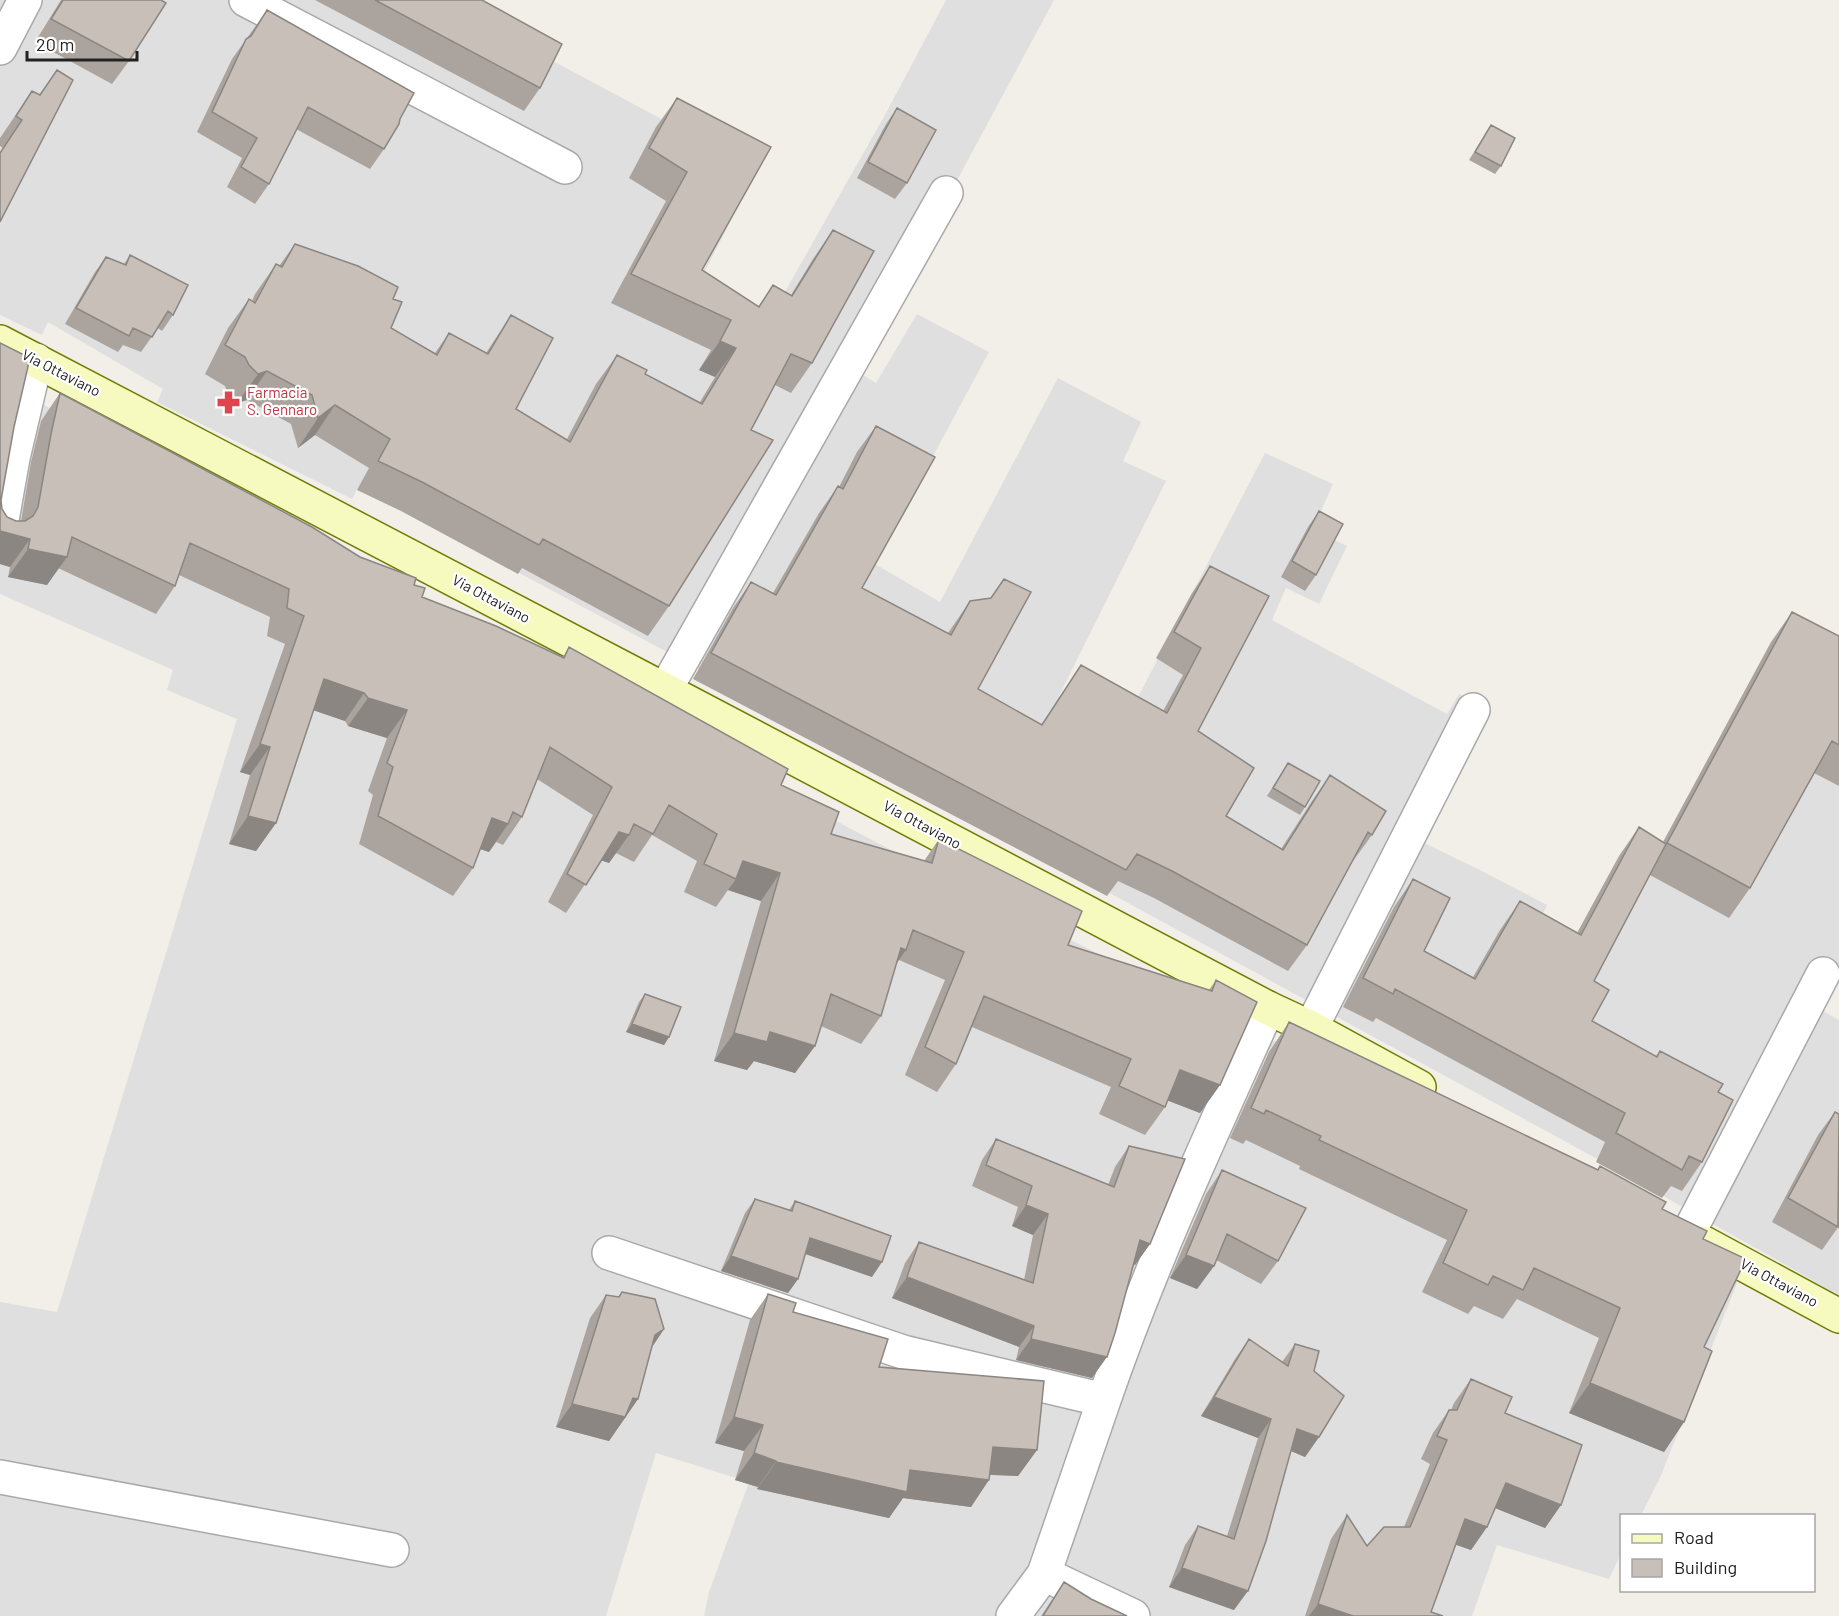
<svg xmlns="http://www.w3.org/2000/svg" width="1839" height="1616" viewBox="0 0 1839 1616" font-family="Barlow,sans-serif">
	<style>
		.residential { fill: #e0dfdf }
		.lines { fill: none; stroke-linecap: round; stroke-linejoin: round }
		.street-casing { stroke: #a9a9a9; stroke-width: 36 }
		.secondary-casing { stroke: #707d05; stroke-width: 36 }
		.street { stroke: #fff; stroke-width: 33 }
		.secondary { stroke: #f7fabf; stroke-width: 33 }
		.wall { fill: #aba49e }
		.shaded-wall { fill: #8b8681 }
		.building { fill: #c7bfb8; stroke: #8b8681; stroke-width: 1.5 }
		.labels { text-anchor: middle; stroke-width: 4.5; stroke-linejoin: round; paint-order: stroke }
		.street-label { font-size: 15px; fill: #222; stroke: #fff }
		.health-label { font-size: 15px; fill: #be3a42; stroke: #fff; text-anchor: start }
	</style>
	<rect width="100%" height="100%" fill="#f2efe9"/>
	<path class="residential" d="M0,0H439L757,170L677,325L773,313L886,113L946,0H1054L855,370L876,383L917,314L989,352L875,564L940,602L1058,378L1141,422L1123,461L1166,481L1059,696L1122,728L1265,453L1333,484L1313,529L1347,546L1319,604L1286,588L1272,620L1447,714L1459,694L1486,707L1420,841L1478,869L1547,905L1531,939L1595,973L1771,643L1839,679V968L1818,1008L1839,1020V1295L1601,1161L697,668L358,487L352,499L157,402L163,389L48,322L42,335L0,315Z
		M0,382L334,555L908,859L1741,1273L1660,1478L1641,1515L1622,1516L1621,1554L1609,1579L1497,1545L1472,1616H704L709,1592L749,1482L656,1453L606,1616H0V1302L57,1312L237,719L167,690L173,670L0,594Z"/>
	<g class="lines">
		<defs>
			<path id="street" d="M246,0L565,167
				M0,48L25,0
				M0,531L13,458L36,360
				M665,690L946,193
				M1311,1028L1473,710
				M1688,1234L1823,974
				M609,1253L903,1352L1104,1400L1044,1574L1013,1616
				M1104,1400C1150,1266 1210,1137 1268,1008
				M0,1477L392,1550
				M1044,1574L1133,1616"/>
			<path id="secondary" d="M0,342L665,690L1268,1008L1311,1028L1419,1087
				M1704,1243L1839,1316"/>
		</defs>
		<use href="#street" class="street-casing"/>
		<use href="#secondary" class="secondary-casing"/>
		<use href="#street" class="street"/>
		<use href="#secondary" class="secondary"/>
	</g>
	<path class="wall" d="M61,0H161L129,61L112,84L35,42Z
		M315,0H482L540,88L524,111Z
		M267,10L400,119L384,149L370,169L296,129L269,184L255,204L227,187L242,158L197,132L232,59Z
		M32,91L0,222L3,148L0,146V138Z
		M677,98L702,270L758,307L773,285L791,295L813,259L833,230L812,363L791,393L775,385L751,430L669,606L648,636L522,568L518,574L401,511L357,490L369,468L315,435L298,448L291,424L247,400L237,403L228,395L225,386L205,374L228,328L249,299L252,301L255,294L276,264L279,266L295,244L393,299L391,328L435,353L449,333L486,353L511,315L516,409L567,439L596,384L617,355L645,374L700,402L715,377L699,370L711,350L611,303L666,201L629,178L656,127Z
		M897,108L907,183L895,199L857,178L886,124Z
		M1491,125L1501,166L1495,174L1469,160Z
		M130,255L173,315L162,331L158,328L141,352L123,345L118,352L65,324L95,272L106,257L124,264Z
		M0,343L14,427L1,500L2,509L7,517L16,521H21L31,462L41,421L60,393L360,557L414,585L422,597L563,657L569,647L781,785L831,834L924,861L939,839L1068,945L1209,990L1216,980L1220,1085L1200,1113L1167,1100L1165,1107L1145,1135L1099,1114L1111,1087L972,1027L956,1064L937,1092L905,1075L945,980L899,960L896,963L881,1016L861,1044L821,1026L815,1046L795,1073L754,1061L747,1070L714,1061L761,901L728,890L716,907L684,892L697,861L652,835L634,862L616,853L609,863L601,860L566,913L548,902L593,815L537,779L522,817L503,845L496,842L489,852L480,849L473,868L453,896L359,844L373,795L368,791L387,738L348,726L345,721L313,710L276,823L256,851L229,844L250,775L240,772L285,644L267,636L270,617L179,575L175,586L156,614L58,568L47,585L8,577L10,567L0,564Z
		M876,426L862,588L948,633L970,601L978,689L1041,725L1081,665L1163,711L1183,675L1156,658L1192,593L1210,566L1198,731L1226,816L1281,849L1312,801L1330,775L1372,835L1353,861L1307,945L1288,971L1154,898L1118,881L1107,896L693,679L733,608L751,582L773,593L819,513L838,486L839,487L857,452Z
		M1319,511L1316,575L1305,591L1281,577L1308,527Z
		M1792,612L1839,636V786L1814,773L1750,888L1729,918L1650,875L1594,981L1592,1021L1656,1056L1660,1051L1718,1092L1702,1162L1682,1191L1671,1186L1662,1198L1596,1162L1605,1142L1376,1018L1373,1022L1343,1007L1394,907L1413,879L1424,951L1473,977L1500,930L1520,901L1577,933L1619,856L1639,827L1663,842L1771,642Z
		M1288,763L1305,807L1300,815L1267,796Z
		M645,994L669,1037L664,1045L626,1032L639,1002Z
		M1289,1022L1598,1170L1600,1166L1662,1209L1703,1239L1704,1347L1684,1422L1664,1452L1569,1413L1599,1338L1517,1299L1503,1319L1474,1306L1468,1314L1422,1292L1447,1240L1299,1169L1300,1166L1246,1140L1243,1144L1230,1138L1269,1052Z
		M1835,1112L1839,1226L1822,1250L1772,1222L1818,1135Z
		M996,1139L1108,1185L1115,1167L1129,1146L1150,1244L1135,1265L1134,1264L1092,1378L1016,1360L1019,1347L892,1298L905,1263L919,1242L1024,1280L1033,1235L1012,1226L1018,1207L972,1186L982,1160Z
		M1222,1170L1278,1261L1261,1284L1216,1260L1214,1266L1197,1289L1170,1278L1206,1194Z
		M755,1199L789,1210L795,1201L872,1277L805,1254L798,1279L788,1293L721,1271L745,1213Z
		M622,1292L664,1329L652,1347L638,1399L609,1441L556,1427L590,1318L606,1295L618,1297Z
		M768,1294L793,1312L879,1367L1037,1450L1018,1476L990,1475L971,1507L903,1498L889,1518L757,1489L758,1487L735,1480L744,1451L715,1443L750,1320Z
		M1249,1339L1282,1362L1295,1344L1314,1371L1319,1437L1305,1457L1291,1451L1234,1610L1169,1587L1185,1545L1198,1526L1227,1536L1258,1438L1201,1416L1235,1359Z
		M1471,1379L1505,1413L1561,1505L1545,1528L1495,1508L1487,1527L1471,1550L1456,1545L1431,1612L1443,1616H1305L1331,1539L1347,1515L1367,1546L1404,1527L1430,1464L1421,1459L1433,1433L1449,1410H1451L1454,1403Z
		M1064,1582L1091,1599L1127,1616H1041Z"/>
	<path class="shaded-wall" d="M720,341L736,348L715,377L699,370Z
		M267,371L247,400L237,403L258,374Z
		M335,405L315,435L298,448L318,418Z
		M0,531L30,539L10,567L0,564Z
		M28,549L67,557L47,585L8,577Z
		M324,679L364,693L345,721L304,707Z
		M368,698L407,710L387,738L348,726Z
		M260,744L270,747L250,775L240,772Z
		M248,816L276,823L256,851L229,844Z
		M492,818L508,824L489,852L472,846Z
		M619,832L629,835L609,863L600,860Z
		M743,861L780,873L761,901L728,890L736,879Z
		M901,948L906,950L886,978Z
		M632,1024L669,1037L664,1045L626,1032Z
		M770,1032L815,1046L795,1073L754,1061L747,1070L714,1061L734,1033Z
		M1180,1070L1220,1085L1200,1113L1161,1098Z
		M1026,1205L1048,1214L1033,1235L1012,1226Z
		M810,1238L882,1262L872,1277L800,1252Z
		M1140,1240L1150,1244L1135,1265L1126,1261Z
		M1186,1255L1214,1266L1197,1289L1170,1278Z
		M731,1256L798,1279L788,1293L721,1271Z
		M907,1277L1034,1326L1019,1347L892,1298Z
		M664,1329L648,1353L655,1335Z
		M1031,1339L1107,1357L1092,1378L1016,1360Z
		M1590,1383L1684,1422L1664,1452L1569,1413Z
		M1214,1397L1271,1419L1258,1438L1201,1416Z
		M633,1398L638,1399L609,1441L556,1427L572,1404Z
		M734,1417L763,1425L744,1451L715,1443Z
		M1297,1429L1319,1437L1305,1457L1284,1448Z
		M993,1447L1037,1450L1018,1476L975,1474Z
		M754,1453L776,1461L758,1487L735,1480Z
		M776,1462L910,1470L989,1480L971,1507L903,1498L889,1518L757,1489Z
		M1506,1483L1561,1505L1545,1528L1490,1506Z
		M1465,1519L1487,1527L1471,1550L1449,1542Z
		M1182,1568L1248,1591L1234,1610L1169,1587Z
		M1318,1604L1353,1616H1309Z"/>
	<path class="building" d="M63,0H161L166,3L129,61L51,19Z
		M375,0H482L562,44L540,88Z
		M267,10L414,93L400,119L399,124L384,149L308,107L269,184L241,167L257,138L212,112L246,39L251,36Z
		M57,70L73,80L0,222V153L22,120L16,116L32,91L40,95Z
		M677,98L771,147L702,270L759,307L773,285L792,296L833,230L874,251L812,363L791,354L751,430L773,440L669,606L543,539L539,545L422,482L378,461L390,439L335,405L318,418L312,395L267,371L258,374L249,365L245,357L225,345L249,299L255,303L276,264L282,267L295,244L358,266L398,287L393,299L402,302L391,328L437,355L449,333L488,354L511,315L553,338L516,409L570,442L617,355L647,370L645,374L702,404L736,348L720,341L731,320L631,274L687,172L649,148Z
		M897,108L936,130L907,183L868,162Z
		M1491,125L1515,138L1501,166L1475,152Z
		M130,255L188,285L173,315L168,311L152,337L133,328L129,336L76,308L106,257L126,265Z
		M0,343L30,358L14,427L1,500L2,509L7,517L16,521H25L33,516L38,507L51,434L60,393L312,527L360,557L416,578L414,585L425,588L422,597L496,626L564,658L569,647L788,769L781,785L839,812L831,834L932,863L939,839L1082,911L1068,945L1212,991L1216,980L1257,1002L1220,1085L1180,1070L1165,1107L1119,1086L1131,1059L984,996L956,1064L925,1047L964,952L913,930L906,950L901,948L881,1016L831,994L815,1046L770,1032L767,1042L734,1033L780,873L743,861L736,879L704,864L717,834L669,805L653,834L634,824L629,835L619,832L586,885L567,874L612,787L550,747L522,817L513,812L508,824L492,818L473,868L378,816L393,767L387,763L407,710L368,698L364,693L324,679L276,823L248,816L270,747L260,744L304,616L287,608L289,589L190,543L175,586L72,537L67,557L28,549L30,539L0,531Z
		M876,426L935,457L862,588L951,635L970,601L991,598L1004,579L1031,592L978,689L1042,725L1081,665L1167,713L1201,648L1174,632L1210,566L1269,596L1198,731L1254,768L1226,816L1283,850L1330,775L1386,811L1372,835L1368,832L1307,945L1172,871L1137,854L1126,870L711,653L751,582L776,595L838,486L843,489Z
		M1319,511L1343,524L1316,575L1292,561Z
		M1792,612L1839,636V745L1832,741L1750,888L1667,843Z
		M1288,763L1320,781L1305,807L1273,788Z
		M1639,827L1666,844L1594,981L1609,990L1592,1021L1657,1057L1660,1051L1723,1084L1718,1092L1733,1100L1702,1162L1689,1156L1682,1170L1616,1133L1625,1113L1395,989L1393,994L1363,978L1413,879L1450,898L1424,951L1475,979L1520,901L1581,935Z
		M645,994L681,1007L669,1037L632,1024Z
		M1289,1022L1598,1170L1600,1166L1666,1202L1662,1209L1707,1231L1703,1239L1746,1259L1704,1347L1712,1351L1684,1422L1590,1383L1620,1308L1534,1268L1523,1290L1493,1276L1488,1285L1443,1263L1467,1210L1319,1140L1321,1136L1266,1110L1264,1114L1251,1108Z
		M1835,1112L1839,1114L1838,1227L1788,1198Z
		M996,1139L1114,1187L1129,1146L1185,1159L1150,1244L1140,1240L1115,1333L1107,1357L1031,1339L1034,1326L907,1277L919,1242L1033,1283L1048,1214L1026,1205L1032,1186L986,1165Z
		M1222,1170L1306,1208L1278,1261L1227,1234L1214,1266L1186,1255Z
		M755,1199L792,1211L795,1201L891,1236L882,1262L810,1238L798,1279L731,1256Z
		M622,1292L655,1299L664,1329L655,1335L638,1399L633,1398L625,1417L572,1404L606,1295L619,1297Z
		M768,1294L796,1303L793,1312L888,1339L879,1367L1044,1381L1037,1450L993,1447L989,1480L910,1470L907,1492L776,1462V1461L754,1453L763,1425L734,1417Z
		M1249,1339L1288,1366L1295,1344L1319,1351L1314,1371L1344,1396L1319,1437L1297,1429L1266,1541L1248,1591L1182,1568L1198,1526L1234,1539L1271,1419L1214,1397Z
		M1471,1379L1512,1397L1505,1413L1582,1445L1561,1505L1506,1483L1487,1527L1465,1519L1431,1612L1443,1616H1353L1318,1604L1347,1515L1367,1546L1384,1527H1410L1447,1440L1437,1436L1449,1410H1457Z
		M1064,1582L1091,1599L1127,1616H1043Z"/>
	<defs>
		<symbol id="pharmacy-bare" viewBox="-9 -9 18 18"><path d="M-2-6h4v4h4v4h-4v4h-4v-4h-4v-4h4Z" fill="#e0444e" stroke="#fff" stroke-width="2.5" paint-order="stroke"/></symbol>
	</defs>
	<g fill-rule="evenodd">
		<use href="#pharmacy-bare" x="212" y="386" width="33" height="33"/>
	</g>
	<g class="labels">
		<g class="street-label">
			<text transform="translate(61 373) rotate(27)" y="5">Via Ottaviano</text>
			<text transform="translate(491 599) rotate(28)" y="5">Via Ottaviano</text>
			<text transform="translate(922 825) rotate(28)" y="5">Via Ottaviano</text>
			<text transform="translate(1779 1283) rotate(28)" y="5">Via Ottaviano</text>
		</g>
		<g class="health-label">
			<text x="247" y="398">Farmacia<tspan x="247" dy="17">S. Gennaro</tspan></text>
		</g>
	</g>
	<rect x="1620" y="1514" width="195" height="78" fill="#ffffff" stroke="#a7a7a7" stroke-width="1.5"/>
	<rect x="1632" y="1534" width="30" height="9" fill="#f7fabf" stroke="#a7a7a7" stroke-width="1.5"/>
	<text x="1674" y="1544" font-size="18" fill="#222222">Road</text>
	<rect x="1632" y="1559" width="30" height="18" fill="#c7bfb8" stroke="#a7a7a7" stroke-width="1.5"/>
	<text x="1674" y="1574" font-size="18" fill="#222222">Building</text>
	<path d="M27 51v9h110v-9" fill="none" stroke="#222222" stroke-width="3"/>
	<text x="36" y="51" font-size="18" fill="#222222" stroke="#ffffff" stroke-width="4.5" paint-order="stroke">20 m</text>
</svg>
